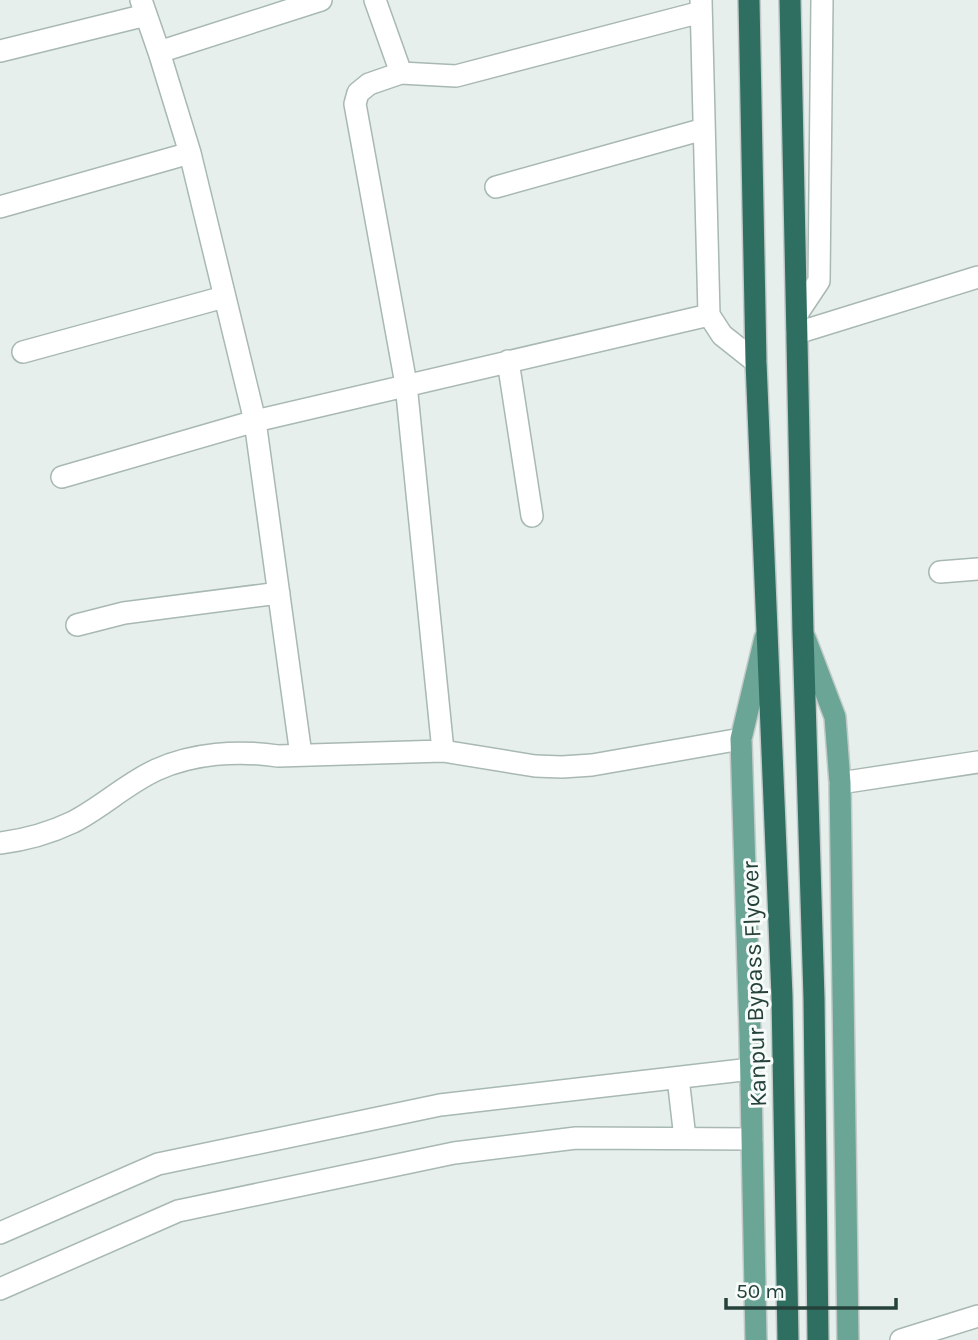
<svg xmlns="http://www.w3.org/2000/svg" width="978" height="1340" viewBox="0 0 978 1340" font-family="Karla,sans-serif">
	<style>
		.lines { fill: none; stroke-linecap: round; stroke-linejoin: round }
		.minor-casing { stroke: #a8b8b2; stroke-width: 24 }
		.major-casing { stroke: #c2cac8; stroke-width: 24 }
		.highway-casing { stroke: #c2cac8; stroke-width: 24 }
		.minor { stroke: #fff; stroke-width: 21 }
		.major { stroke: #6aa596; stroke-width: 21 }
		.highway { stroke: #2f6f62; stroke-width: 21 }
		.labels { text-anchor: middle; stroke-width: 6; stroke-linejoin: round; paint-order: stroke }
		.street-label { font-size: 24px; fill: #24423a; stroke: #f7fbf9 }
	</style>
	<rect width="100%" height="100%" fill="#e6efeb"/>
	<g class="lines">
		<defs>
			<path id="minor" d="M141,0L159,52L190,153L255,421L301,755
				M375,0L401,73
				M701,0L709,315L722,335L756,362
				M0,51L146,15
				M159,52L321,0
				M496,187L704,129
				M0,207L190,153
				M797,314L819,281L822,0
				M797,333L978,277
				M23,352L224,297
				M508,361L532,516
				M62,477L255,421L709,315
				M940,572L978,569
				M77,625L124,613L279,593
				M443,751L406,384L355,104L358,93L369,84L401,73L456,76L701,12
				M840,783L978,762
				M0,843C25,840 50,833 73,822C102,807 126,784 156,770C193,753 238,750 278,756L443,751L535,766L562,767L592,765L741,739
				M678,1078L685,1138
				M0,1233L158,1164L440,1105L751,1069
				M0,1289L178,1211L454,1153L576,1138L752,1139
				M901,1340L978,1316"/>
			<path id="major" d="M805,638L835,717L840,783L848,1340
				M756,1340L750,1034L741,739L765,638"/>
			<path id="highway" d="M749,0L756,362L782,996L788,1340
				M790,0L803,633L814,998L818,1340"/>
		</defs>
		<use href="#minor" class="minor-casing"/>
		<use href="#major" class="major-casing"/>
		<use href="#highway" class="highway-casing"/>
		<use href="#minor" class="minor"/>
		<use href="#major" class="major"/>
		<use href="#highway" class="highway"/>
	</g>
	<g class="labels">
		<g class="street-label">
			<text transform="translate(754 984) rotate(-92)" y="8">Kanpur Bypass Flyover</text>
		</g>
	</g>
	<path d="M726 1298v10h170v-10" fill="none" stroke="#24423a" stroke-width="3.5"/>
	<text x="736" y="1298" font-size="21" fill="#24423a" stroke="#f7fbf9" stroke-width="5" paint-order="stroke">50 m</text>
</svg>
